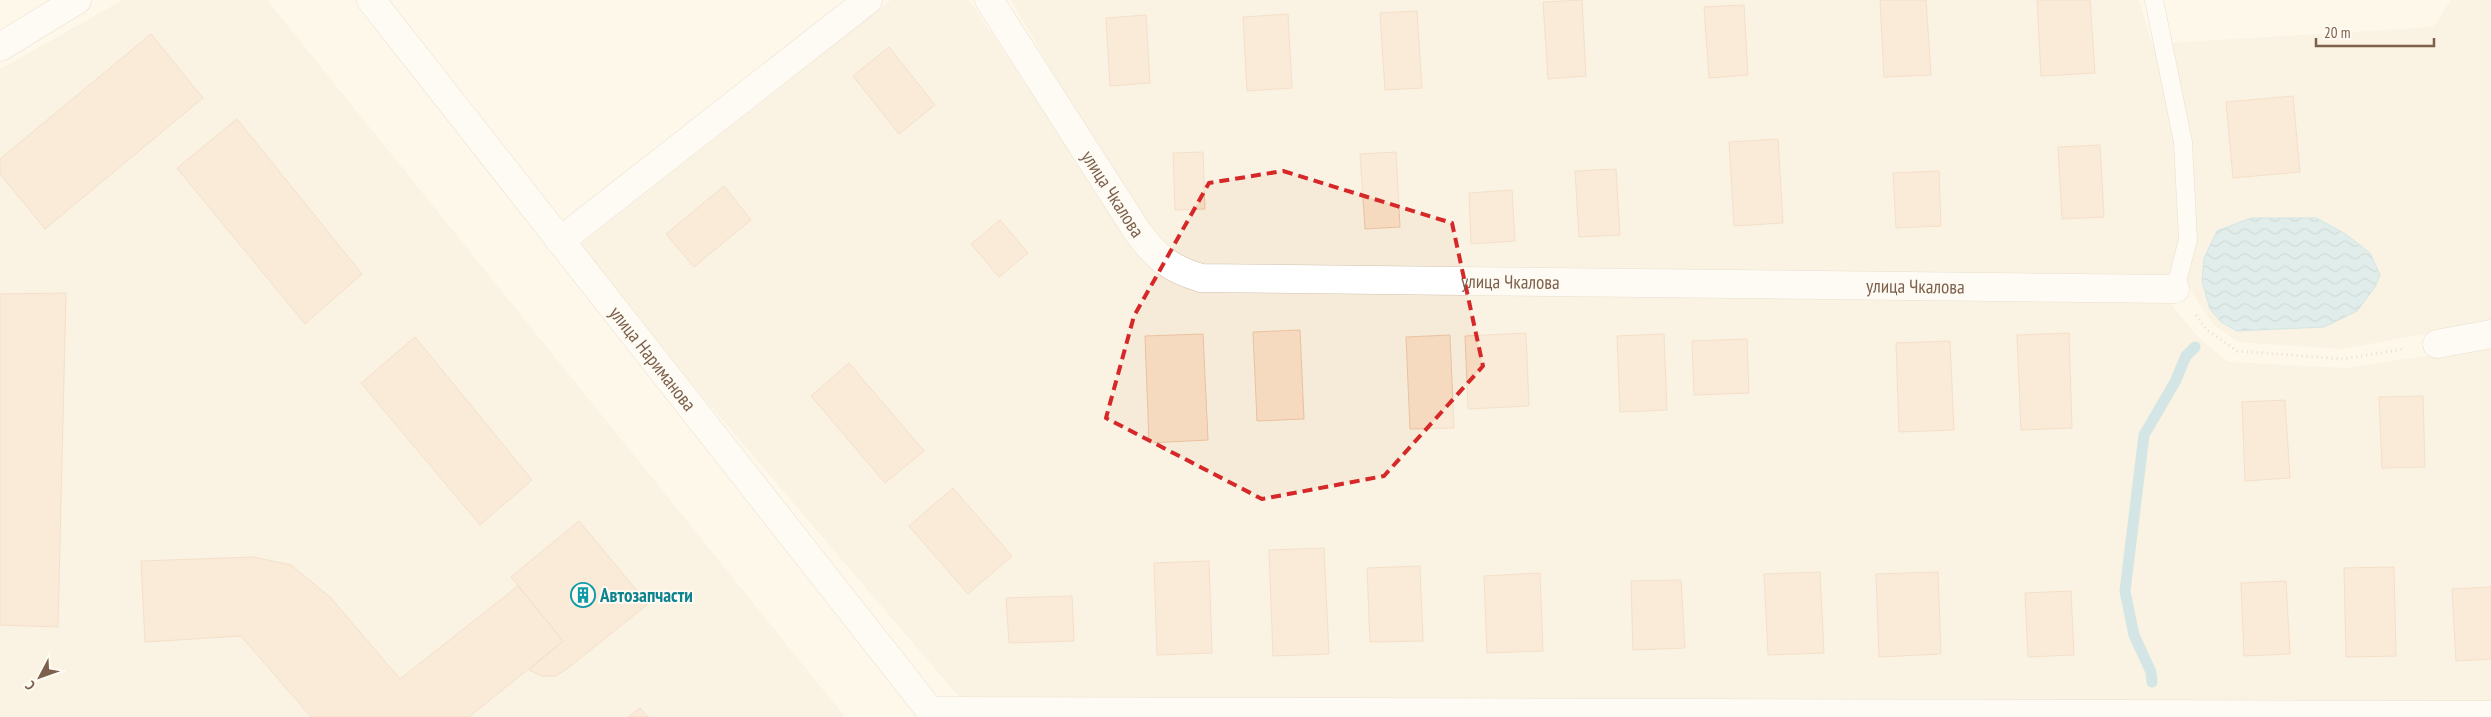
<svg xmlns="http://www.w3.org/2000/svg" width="2491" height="717" viewBox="0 0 2491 717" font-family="'PT Sans Narrow',sans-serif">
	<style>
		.residential { fill: #f6ebd8 }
		.water { fill: url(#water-waves); stroke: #a2cfdd }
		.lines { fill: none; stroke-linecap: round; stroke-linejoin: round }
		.stream { stroke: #a2cfdd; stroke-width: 11 }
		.building { fill: #f5dac0; stroke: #e9c29f }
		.service-casing { stroke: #d2c1ae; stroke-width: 19 }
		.minor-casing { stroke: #d2c1ae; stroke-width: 29 }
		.secondary-casing { stroke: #d6c2ac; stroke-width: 29 }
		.path { stroke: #dcbda2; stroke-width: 3; stroke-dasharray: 1 4; stroke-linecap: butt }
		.service { stroke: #fff; stroke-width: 18 }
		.minor { stroke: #fff; stroke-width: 28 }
		.secondary { stroke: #fff; stroke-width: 28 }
		.marked { fill: none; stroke: #d62828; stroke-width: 4; stroke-dasharray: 10 6; stroke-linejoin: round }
		.labels { text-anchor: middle; stroke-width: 4; stroke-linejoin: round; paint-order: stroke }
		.street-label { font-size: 19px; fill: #7c604b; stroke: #fffbf3 }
		.culture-label { font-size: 19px; font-weight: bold; fill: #0d838f; stroke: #fffbf3; text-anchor: start }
	</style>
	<defs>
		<pattern id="water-waves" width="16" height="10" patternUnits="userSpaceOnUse" patternTransform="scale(1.25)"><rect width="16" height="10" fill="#bde0ea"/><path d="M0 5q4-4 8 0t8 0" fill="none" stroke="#9fb9c0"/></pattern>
	</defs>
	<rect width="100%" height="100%" fill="#fef8eb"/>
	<path class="residential" d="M123,0H267L845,717H0V69Z
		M891,0H969L1129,238L1160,273L2169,302L2199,338L2228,362L2346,368L2491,346V703L959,697L576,248Z
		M1011,0H2139L2152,44L2433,27L2451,0H2491V322L2341,349L2238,342L2214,325L2180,275L1201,269L1186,264L1143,228Z"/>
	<path class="water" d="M2251,218H2316L2344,233L2370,253L2380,275L2375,287L2357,311L2324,327L2237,331L2221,322L2210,309L2202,281L2204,258L2217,231Z"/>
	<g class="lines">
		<path class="stream" d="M2152,682L2151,672L2134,635L2125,591L2144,435L2175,382L2186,356L2195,347"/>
	</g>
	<path class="building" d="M1582,0L1586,76L1548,79L1543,2Z
		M1880,0H1926L1931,75L1884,77Z
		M2037,0H2090L2095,73L2041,76Z
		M1744,5L1748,75L1709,78L1704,7Z
		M1417,11L1422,88L1385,90L1380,13Z
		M1288,14L1292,88L1247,91L1243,17Z
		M1146,15L1150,83L1110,86L1106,18Z
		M151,34L203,98L45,229L0,174V159Z
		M889,47L935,105L899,134L853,76Z
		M2293,96L2300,172L2233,178L2226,102Z
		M237,119L362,274L305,324L177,168Z
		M1778,139L1783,223L1734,226L1729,142Z
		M2100,145L2104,217L2062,219L2058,147Z
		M1203,152L1205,209L1175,210L1173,153Z
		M1396,152L1400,227L1365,229L1360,154Z
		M1616,169L1620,235L1579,237L1575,171Z
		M1939,171L1941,226L1896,228L1893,173Z
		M724,186L751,220L694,267L666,234Z
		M1512,190L1515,241L1471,244L1469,193Z
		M1000,220L1028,253L999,277L971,244Z
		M66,293L58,627L0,625V294Z
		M1300,330L1304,419L1257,421L1253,332Z
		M1526,333L1529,406L1468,409L1465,336Z
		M2069,333L2072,428L2021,430L2017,335Z
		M1203,334L1208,440L1149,443L1145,336Z
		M1664,334L1667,410L1620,412L1617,336Z
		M1450,335L1454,428L1410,429L1406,337Z
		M415,337L532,480L480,525L361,383Z
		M1747,339L1749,393L1694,395L1692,341Z
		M1950,341L1954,430L1899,432L1896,343Z
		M849,363L924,451L885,483L811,396Z
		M2423,396L2425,467L2382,468L2379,397Z
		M2285,400L2290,478L2245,481L2242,402Z
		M953,488L1012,556L968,594L909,526Z
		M579,521L648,604L568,668L556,676H542L529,670L563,641L511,577Z
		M1324,548L1329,654L1273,656L1269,550Z
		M253,557L291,565L330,597L400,679L518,586L563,641L469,717H311L241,636L145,642L141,561Z
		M1209,561L1212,653L1157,655L1154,563Z
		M1420,566L1423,641L1370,642L1367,568Z
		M2394,567L2396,656L2346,657L2344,568Z
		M1820,572L1824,653L1768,655L1764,574Z
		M1938,572L1941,654L1879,657L1876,574Z
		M1540,573L1543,651L1487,653L1484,576Z
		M1681,580L1685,648L1633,650L1631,581Z
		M2286,581L2290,654L2244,656L2241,583Z
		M2491,587V659L2456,661L2452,589Z
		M2071,591L2074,655L2028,657L2025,593Z
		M1072,596L1074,641L1009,643L1006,598Z
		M640,708L648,717H628Z"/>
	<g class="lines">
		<defs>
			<path id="service" d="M2154,0L2183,142L2188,240L2175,289"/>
			<g id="minor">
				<path id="s1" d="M989,0L1137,231C1156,257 1170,269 1201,278L2175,289"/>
				<path d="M0,47L77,0"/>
				<path d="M560,241L868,0"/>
				<path d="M2437,344L2491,334"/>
				<path d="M931,711L2491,715"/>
			</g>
			<g id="secondary">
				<path id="s2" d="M371,0L935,717"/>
			</g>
		</defs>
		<use href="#service" class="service-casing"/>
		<use href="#minor" class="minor-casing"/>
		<use href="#secondary" class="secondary-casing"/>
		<path class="path" d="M2196,315L2207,330L2237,351L2343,359L2404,349"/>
		<use href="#service" class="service"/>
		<use href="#minor" class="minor"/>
		<use href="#secondary" class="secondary"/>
	</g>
	<path d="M0 0H2491V717H0ZM1283,171L1452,223L1483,366L1384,476L1262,499L1106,418L1134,316L1209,183Z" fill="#fef8eb" fill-opacity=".55" fill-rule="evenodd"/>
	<path class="marked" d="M1283,171L1452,223L1483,366L1384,476L1262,499L1106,418L1134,316L1209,183Z"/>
	<defs>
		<symbol id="building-ring" viewBox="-11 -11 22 22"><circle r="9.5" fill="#fffbf3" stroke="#0f9aa8" stroke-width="1.5"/><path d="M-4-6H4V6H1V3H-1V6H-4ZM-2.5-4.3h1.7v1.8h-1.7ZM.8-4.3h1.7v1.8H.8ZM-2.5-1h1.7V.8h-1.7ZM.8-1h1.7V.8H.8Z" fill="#0f9aa8"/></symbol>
	</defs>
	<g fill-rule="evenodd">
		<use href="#building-ring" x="569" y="581" width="28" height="28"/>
	</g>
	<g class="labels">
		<g class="street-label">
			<text dy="7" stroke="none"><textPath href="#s1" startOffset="230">улица Чкалова</textPath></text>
			<text dy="7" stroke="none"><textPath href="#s1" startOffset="665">улица Чкалова</textPath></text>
			<text dy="7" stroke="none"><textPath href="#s1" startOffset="1070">улица Чкалова</textPath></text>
			<text dy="7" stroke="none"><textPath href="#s2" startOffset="456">улица Нариманова</textPath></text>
		</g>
		<g class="culture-label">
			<text x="600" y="602">Автозапчасти</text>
		</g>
	</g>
	<g transform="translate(40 677) rotate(229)" stroke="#fffbf3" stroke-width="4" paint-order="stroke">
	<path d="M0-4L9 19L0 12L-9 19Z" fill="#7c604b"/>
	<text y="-8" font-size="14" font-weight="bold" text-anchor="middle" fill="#7c604b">С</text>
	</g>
	<path d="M2316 38v8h118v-8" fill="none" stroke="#7c604b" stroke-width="2.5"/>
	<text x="2324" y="38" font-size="15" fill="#7c604b" stroke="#fffbf3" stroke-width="4" paint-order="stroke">20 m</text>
</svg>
